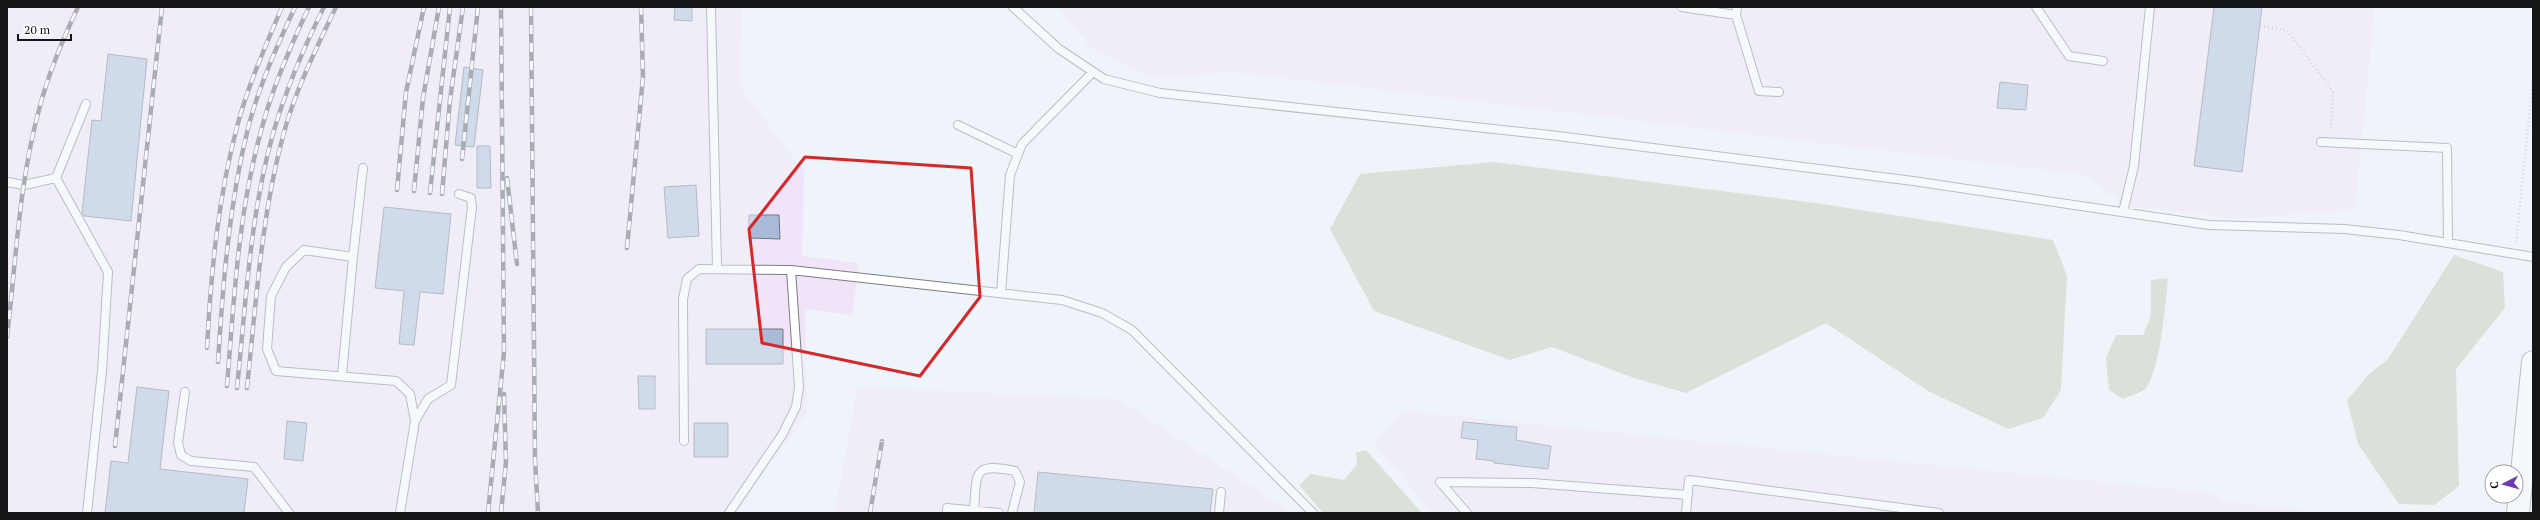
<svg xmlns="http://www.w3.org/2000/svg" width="2540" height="520" viewBox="0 0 2540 520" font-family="'PT Serif',serif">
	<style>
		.industrial { fill: #f1e4f8 }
		.green { fill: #c2cbb0 }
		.building { fill: #a9bbd9; stroke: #72767b }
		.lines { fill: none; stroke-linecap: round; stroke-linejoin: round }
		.lane-casing { stroke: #7a7d83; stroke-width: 10 }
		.secondary-casing { stroke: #7a7d83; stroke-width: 24 }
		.path { stroke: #adb1b5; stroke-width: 2.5; stroke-dasharray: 1 3; stroke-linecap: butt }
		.lane { stroke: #fff; stroke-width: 8 }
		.secondary { stroke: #fff; stroke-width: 22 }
		.rail-casing { stroke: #55575a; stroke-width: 4.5 }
		.rail { stroke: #fff; stroke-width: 3; stroke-dasharray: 9; stroke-linecap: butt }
		.marked { fill: none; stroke: #d62828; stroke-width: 3; stroke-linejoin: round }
	</style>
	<rect width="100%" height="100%" fill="#eff4fa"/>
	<path class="industrial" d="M7,7H742L739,85L804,171L802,256L859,263L852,315L805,309L807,413L749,494L738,513H7Z
		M1058,7H2375L2355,209L2237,219L2124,205L2085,175L1232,72L1152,79L1089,46Z
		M858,387L1119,399L1292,513H834Z
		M1403,411L2212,493L2221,501L2306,510L2307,513H1432L1374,444Z"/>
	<path class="green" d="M1494,162L1816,203L2053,240L2067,276L2061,390L2043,418L2008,429L1928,391L1826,323L1686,393L1634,378L1552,347L1510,360L1374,311L1330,229L1360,174Z
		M2454,255L2503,272L2505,308L2456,369L2459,486L2434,505L2399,504L2358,444L2347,400L2370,373L2388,359Z
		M2168,278C2166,299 2160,374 2145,389C2140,393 2129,396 2123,399L2109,390L2106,358L2116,335H2143L2151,316V280Z
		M1366,450L1422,513H1323L1299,485L1311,474L1344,480L1357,464L1356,453Z"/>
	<path class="building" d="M675,7H692V21L674,20Z
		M2214,7H2262L2242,172L2194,166Z
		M108,54L147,59L131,221L84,216L82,213L92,120L101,121Z
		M464,67L483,70L474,147L455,145Z
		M2000,82L2028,85L2026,110L1997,108Z
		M477,146H490L491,188H477Z
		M696,185L699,236L668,238L664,187Z
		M384,207L451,214L443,294L420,292L414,345L399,344L404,291L375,288Z
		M749,215H779L780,239L749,238Z
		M706,329H783V364H706Z
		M638,376H655V409H639Z
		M137,387L169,391L160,469L248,479L244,513H105L111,461L128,463Z
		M287,421L307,423L303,461L284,459Z
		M1463,422L1517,427L1516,440L1551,446L1548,469L1494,463V461L1476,459L1478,440L1461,438Z
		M694,423H728V457H694Z
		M1038,472L1213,489L1210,513H1034Z"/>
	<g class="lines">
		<defs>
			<path id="lane" d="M711,7L717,267
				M1013,7L1059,49L1104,79L1160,93L1550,135L1913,181L2209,225L2344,229L2399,235L2533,257
				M1682,7L1736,15L1737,7
				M2036,7L2069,56L2103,61
				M1736,15L1759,91L1779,92
				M958,125L1018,154
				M2321,142L2447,148L2448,243
				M363,168L353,257L304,250L286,267L271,296L267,349L276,371L396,381L410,394L415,421
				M56,178L108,272L102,371L87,513
				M7,182L24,185L56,178L86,104
				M2123,212L2134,166L2150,7
				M1001,293L1010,175L1022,144L1093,72
				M342,375L353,257
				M185,392L178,443L181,455L191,461L254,467L289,513
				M684,441L683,299L687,279L699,269L791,270L1062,300L1102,313L1132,330L1313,513
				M1440,482L1532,483L1688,495
				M1440,482L1467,513
				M974,510C977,473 972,462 1015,471L1020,482L1012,513
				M400,513L415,421L428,399L451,385L472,207L471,198L459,194
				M729,513L782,435L796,407L799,387L791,270
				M947,513V508L999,513
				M1219,513L1221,492
				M1686,513L1689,480L1939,513"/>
			<path id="secondary" d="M2518,513L2533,362"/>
		</defs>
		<use href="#lane" class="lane-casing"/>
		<use href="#secondary" class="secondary-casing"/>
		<path class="path" d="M2260,26L2287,30L2333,92L2331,130
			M2516,242L2533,81"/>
		<use href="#lane" class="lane"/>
		<use href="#secondary" class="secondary"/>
		<defs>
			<path id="rail" d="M531,7L535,459L538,513
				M462,159L478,7
				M507,178L517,264
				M397,190L406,92L424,7
				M414,191L423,98L439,7
				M430,193L450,7
				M442,194L450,100L463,7
				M627,248L643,77L641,7
				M7,337C16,261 19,181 40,106C49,72 63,39 78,7
				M207,348C211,272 218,197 238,123C249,83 266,45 282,7
				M218,362C223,283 229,205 248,128C259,86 277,46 295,7
				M227,386C234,300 238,214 261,131C272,88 290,47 309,7
				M237,388C246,302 250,213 274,130C287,87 304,47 324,7
				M247,388C256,304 261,218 283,136C295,91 316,49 336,7
				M115,446L162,7
				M488,513L504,352L501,7
				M501,513L506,462L504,394
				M870,513L882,441"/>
		</defs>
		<use href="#rail" class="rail-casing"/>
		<use href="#rail" class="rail"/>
	</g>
	<path d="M0 0H2540V520H0ZM805,157L971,168L980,297L920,376L762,343L749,229Z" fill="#eff4fa" fill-opacity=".55" fill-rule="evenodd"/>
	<path class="marked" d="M805,157L971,168L980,297L920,376L762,343L749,229Z"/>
	<rect width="2540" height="520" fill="none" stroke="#141517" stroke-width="16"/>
	<g transform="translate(2504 484) rotate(264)"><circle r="19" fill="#ffffff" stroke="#a1a1a2"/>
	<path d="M0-3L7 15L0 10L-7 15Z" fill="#6d3ab1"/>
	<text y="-6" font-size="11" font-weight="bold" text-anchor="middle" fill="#141517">С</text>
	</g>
	<path d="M18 34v6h53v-6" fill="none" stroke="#141517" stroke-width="2"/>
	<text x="24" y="34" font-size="12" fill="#141517" stroke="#ffffff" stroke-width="3" paint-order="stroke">20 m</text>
</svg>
